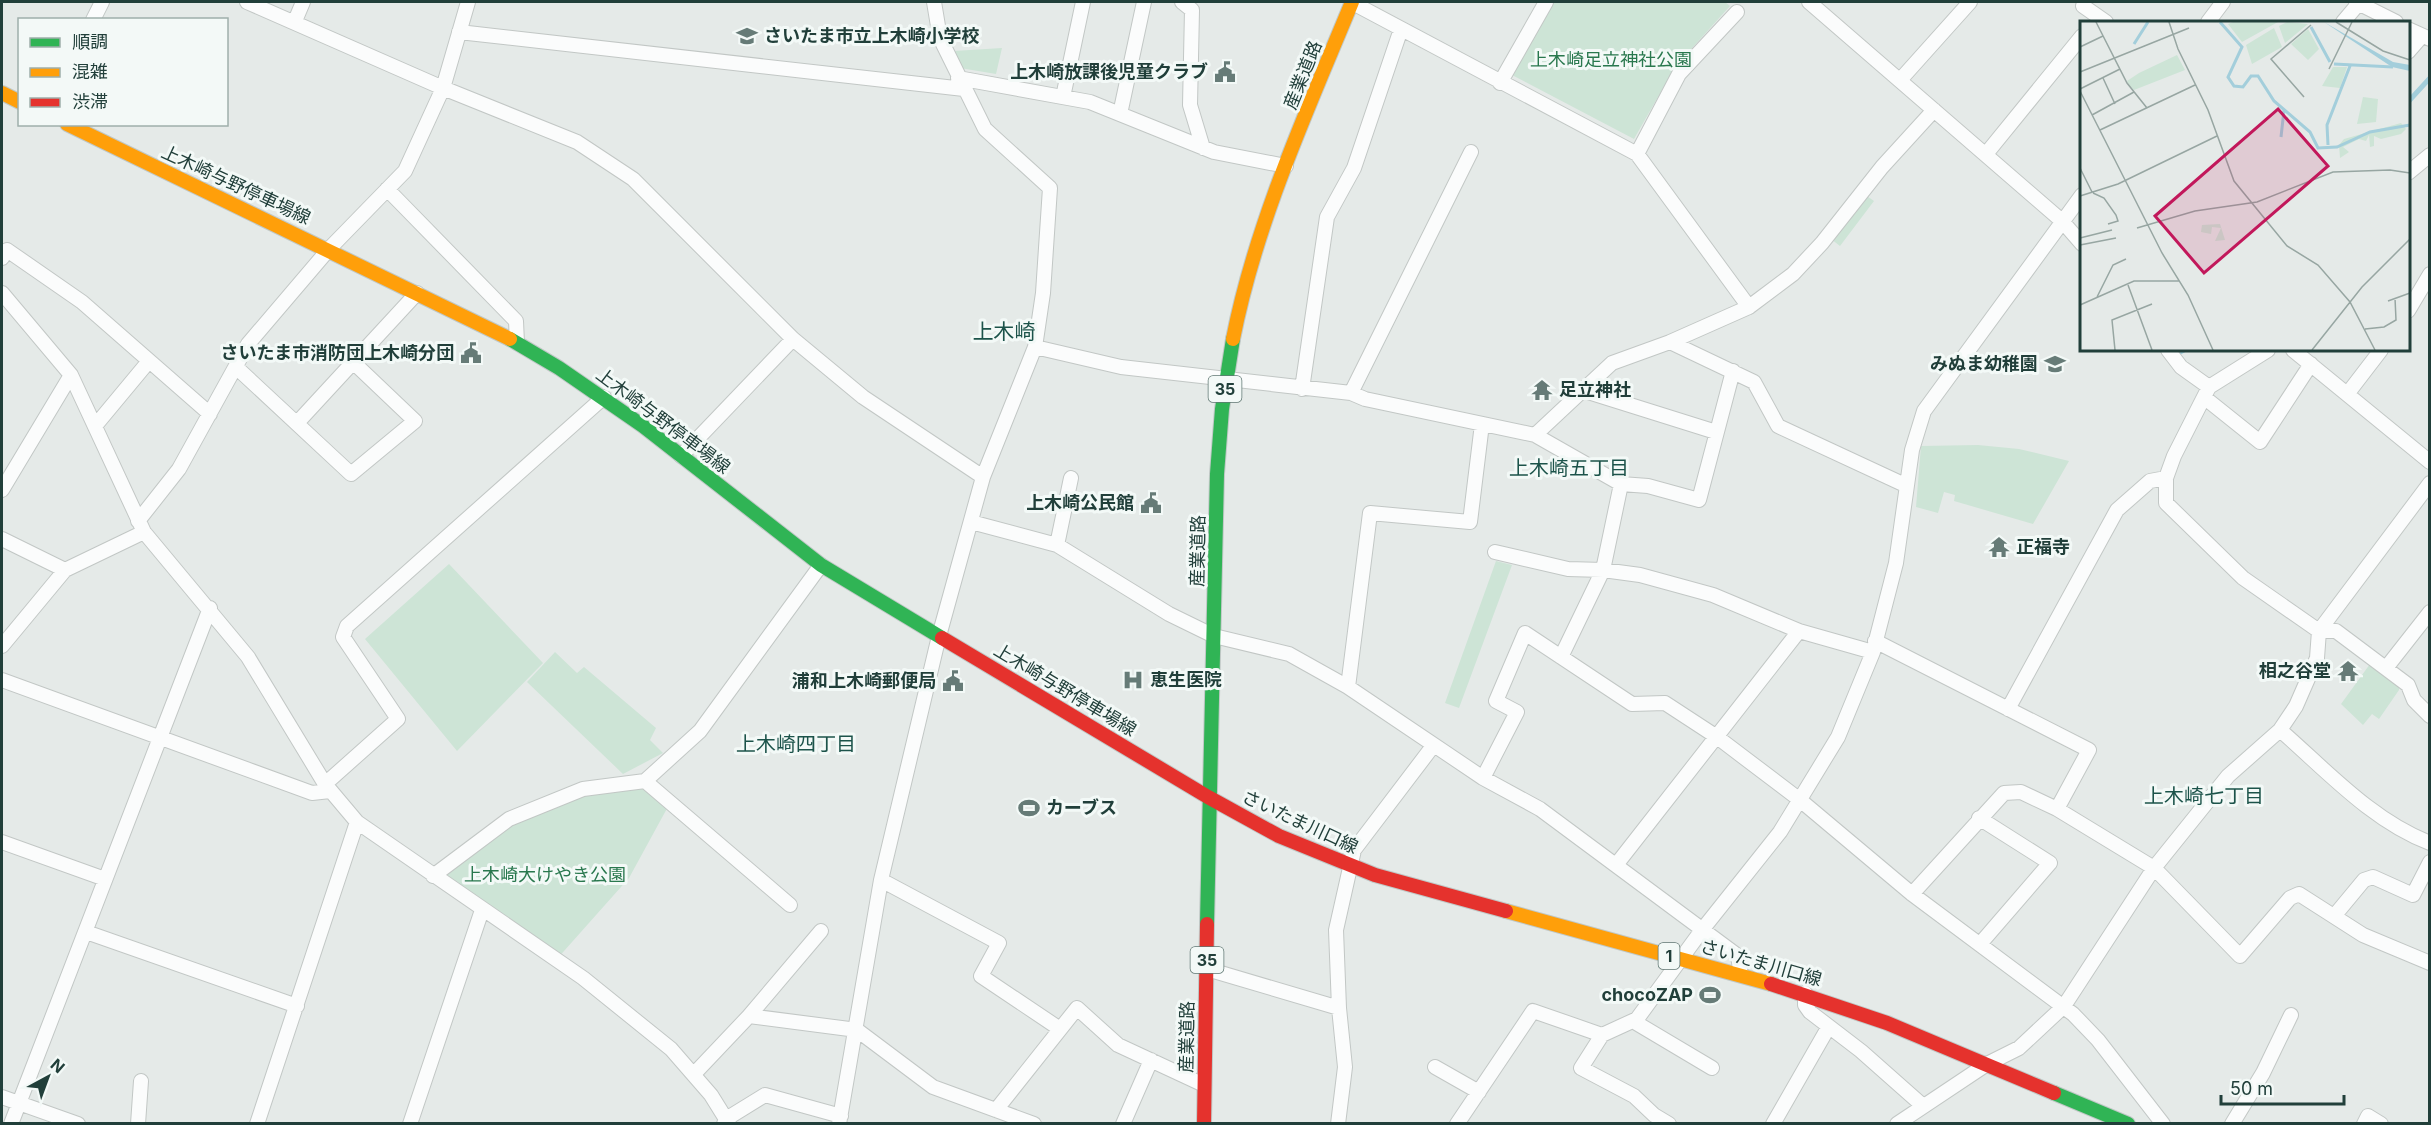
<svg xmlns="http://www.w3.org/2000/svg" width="2431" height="1125" viewBox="0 0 2431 1125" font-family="Inter,'Noto Sans JP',sans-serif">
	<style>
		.green { fill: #cde4d6 }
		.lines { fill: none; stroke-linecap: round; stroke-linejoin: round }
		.stream { stroke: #a3cedb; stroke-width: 5 }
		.street-casing { stroke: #c2c7c5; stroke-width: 16 }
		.fast-casing { stroke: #c0c8c6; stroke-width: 16 }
		.slow-casing { stroke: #c0c8c6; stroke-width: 16 }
		.jam-casing { stroke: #c0c8c6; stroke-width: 16 }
		.street { stroke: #fbfcfc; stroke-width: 14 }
		.fast { stroke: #30b455; stroke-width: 14 }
		.slow { stroke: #ff9f0a; stroke-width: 14 }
		.jam { stroke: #e5322d; stroke-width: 14 }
		.labels { text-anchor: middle; stroke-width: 6; stroke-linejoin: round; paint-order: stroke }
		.shield { fill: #f3f9f7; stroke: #607773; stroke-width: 1.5 }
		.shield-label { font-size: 16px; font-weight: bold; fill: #213f3a }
		.poi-label { font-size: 18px; font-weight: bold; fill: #213f3a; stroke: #f3f9f7; text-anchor: end }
		.park-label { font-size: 18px; fill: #29784e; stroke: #f3f9f7 }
		.street-label { font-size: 18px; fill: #213f3a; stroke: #f3f9f7 }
		.neighbourhood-label { font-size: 20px; fill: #1c534a; stroke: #f3f9f7 }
		.quarter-label { font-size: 21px; fill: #1c534a; stroke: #f3f9f7 }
		.inset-river { fill: none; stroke: #a3cedb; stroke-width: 3 }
		.inset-road { fill: none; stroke: #97a6a2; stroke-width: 1.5 }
		.view { fill: #c2185b; fill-opacity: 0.15; stroke: #c2185b; stroke-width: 3 }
		.inset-edge { fill: none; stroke: #213f3a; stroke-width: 3 }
	</style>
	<rect width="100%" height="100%" fill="#e5eae8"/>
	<path class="green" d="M1553,2H1725L1730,6L1675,67L1634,139L1512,75Z
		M1002,48L996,74L960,68L954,51Z
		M1864,194L1874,201L1840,246L1831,239Z
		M1978,445L2019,449L2069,461L2033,524L1954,501L1955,495L1944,492L1938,513L1916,507L1921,446Z
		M1496,561L1512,565L1459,708L1445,703Z
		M449,564L543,663L457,751L365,639Z
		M555,652L577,673L584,667L656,728L650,740L663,753L623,774L527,682Z
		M2370,664L2399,685V690L2379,719L2372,714L2363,725L2341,704Z
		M645,781L670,803L629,878L556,960L433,876L509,819L583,789Z"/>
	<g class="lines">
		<path class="stream" d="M2408,102L2430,78
			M2180,352L2184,350"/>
		<defs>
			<path id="street" d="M247,2L443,88L577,142L633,179L793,339L863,397L983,477
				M1182,2L1192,10L1190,105L1203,148
				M1351,2L1637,154L1749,307
				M1809,2L2062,221L2082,244
				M2356,2L2396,22
				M2083,6L2106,22
				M93,20L102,2
				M295,21L303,2
				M2208,22L2223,2
				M2343,22L2359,3
				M2408,29L2430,39
				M459,32L964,89
				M2408,52L2422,36
				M958,78L1090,102L1214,152L1286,166
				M1901,79L1970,2
				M1500,83L1546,2
				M1063,97L1083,2
				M1120,114L1144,2
				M1637,154L1679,74L1737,12
				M1986,154L2082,36
				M2408,173L2430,155
				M387,189L516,321L517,343
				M2,258L7,250L82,302L210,414
				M2,293L71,375L144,532L248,657L325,784L357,822L583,978L671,1049L711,1095L729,1124
				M2408,311L2430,274
				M1670,342L1749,307L1793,274L1822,243L1882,167L1934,110
				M1035,347L1121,367L1351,393L1365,399L1535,435L1621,484L1648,486L1699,500L1733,371
				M2168,350L2181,367L2209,387
				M2293,350L2430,462
				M237,368L351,474L415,421L353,362
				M1302,389L1327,217L1354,168L1401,29
				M1582,390L1716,432
				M1351,393L1471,152
				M2348,393L2381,350
				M2205,398L2260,442L2311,364
				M297,423L417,293
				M95,426L149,361
				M1535,435L1612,363L1670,342L1754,382L1778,426L1905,485
				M681,456L793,339
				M1071,478L1057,545L1169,614L1214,636L1289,654L1348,687L1483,778L1540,809L1738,956L1741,975
				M2430,483L2319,631H2336L2408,685L2414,700L2430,716
				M2,490L71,375
				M138,521L179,469L248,344L329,249L405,171L443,88L468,2
				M971,522L1057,545
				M2,539L65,570
				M1495,552L1568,569L1603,570L1640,575L1713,595L1799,631L1873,652
				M1875,641L2089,750L2057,809
				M2,646L65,570L144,532
				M1561,657L1603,570L1621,484
				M2386,668L2430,612
				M2,680L312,793L330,791
				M1348,687L1370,513L1470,522L1482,424
				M2008,709L2117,510L2150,481L2166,478
				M2280,730C2326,770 2372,821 2430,843
				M1483,778L1517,712L1496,701L1525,633L1632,704L1665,703L1717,737L1800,800L1912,894L2073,1014L2098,1040L2163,1124
				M645,781L790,905
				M325,784L398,719L343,637L347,626L604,397
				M1979,818L2050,863L1980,944
				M2,842L105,879
				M1616,865L1799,631
				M433,876L509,819L583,789L645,781L700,731L821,565
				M881,880L999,943L981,976L1060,1029
				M1912,894L2004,793L2021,792L2057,809L2154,868L2240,956L2290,898L2299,894L2363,935L2430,963
				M2335,915L2364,880L2373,877L2413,895L2430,862
				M86,932L297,1006
				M1207,969L1339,1008
				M1805,993V1005L1810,1012L1861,1051L1922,1105
				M749,1016L821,931
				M1633,1021L1712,1068
				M1602,1035L1581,1068L1634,1096L1654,1115L1669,1124
				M1435,1067L1479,1092
				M694,1074L749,1016L857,1030L933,1087L1034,1124
				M2,1097L78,1124
				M996,1110L1077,1008L1118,1045L1204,1085
				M11,1124L210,608
				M138,1124L141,1081
				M257,1124L357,822
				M410,1124L482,910
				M724,1124L726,1119L765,1095L841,1116
				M839,1124L881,880L939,636L983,477L1035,347L1043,293L1050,188L985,129L940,38L934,2
				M1123,1124L1151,1060
				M1338,1124L1345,1067L1339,1008L1336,930L1354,850L1433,746
				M1457,1124L1533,1011L1602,1035L1637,1019L1702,930L1780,832L1838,737L1873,652L1896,563L1912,450L1924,411L2082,195
				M1773,1124L1828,1028
				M1897,1124L1987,1064L2019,1048L2064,1006L2154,868L2228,776L2280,730L2296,706L2317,658L2319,631L2243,578L2166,503V478L2174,456L2209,387L2268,350
				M2232,1124L2263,1073L2291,1015
				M2364,1124L2368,1116L2381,1124"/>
			<path id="fast" d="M510,339L559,368L643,426L821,565L942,638
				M1207,924L1217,474L1222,409L1233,339
				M2054,1093L2128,1124"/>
			<path id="slow" d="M2,93L20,102
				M67,124L510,339
				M1233,339C1256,222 1307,111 1352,2
				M1506,911L1771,984"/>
			<path id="jam" d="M942,638L1208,797
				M1208,797L1279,836L1375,875L1506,911
				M1771,984L1887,1023L2054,1093
				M1204,1124L1207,924"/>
		</defs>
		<use href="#street" class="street-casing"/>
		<use href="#fast" class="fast-casing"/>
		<use href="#slow" class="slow-casing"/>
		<use href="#jam" class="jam-casing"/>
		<use href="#street" class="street"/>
		<use href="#fast" class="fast"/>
		<use href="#slow" class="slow"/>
		<use href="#jam" class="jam"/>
	</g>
	<defs>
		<symbol id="school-bare" viewBox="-9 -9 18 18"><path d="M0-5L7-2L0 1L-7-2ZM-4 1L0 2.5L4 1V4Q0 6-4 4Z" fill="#667b77" stroke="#f3f9f7" stroke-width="2.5" paint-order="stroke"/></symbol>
		<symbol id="civic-bare" viewBox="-9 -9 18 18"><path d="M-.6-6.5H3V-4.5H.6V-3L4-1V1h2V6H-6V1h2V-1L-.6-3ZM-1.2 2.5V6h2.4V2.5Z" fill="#667b77" stroke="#f3f9f7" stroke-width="2.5" paint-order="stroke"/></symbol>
		<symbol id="temple-bare" viewBox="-9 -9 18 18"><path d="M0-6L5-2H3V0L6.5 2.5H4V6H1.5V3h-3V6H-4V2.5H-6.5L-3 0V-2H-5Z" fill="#667b77" stroke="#f3f9f7" stroke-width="2.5" paint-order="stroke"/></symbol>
		<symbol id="hospital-bare" viewBox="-9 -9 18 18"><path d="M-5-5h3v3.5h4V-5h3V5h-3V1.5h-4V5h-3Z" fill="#667b77" stroke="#f3f9f7" stroke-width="2.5" paint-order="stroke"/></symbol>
		<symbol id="stadium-bare" viewBox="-9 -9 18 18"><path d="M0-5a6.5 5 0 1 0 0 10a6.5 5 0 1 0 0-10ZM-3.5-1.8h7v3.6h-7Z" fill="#667b77" stroke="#f3f9f7" stroke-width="2.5" paint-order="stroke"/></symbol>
	</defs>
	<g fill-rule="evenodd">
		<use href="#school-bare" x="732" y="21" width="30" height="30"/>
		<use href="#civic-bare" x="1210" y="57" width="30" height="30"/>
		<use href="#civic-bare" x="456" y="338" width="30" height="30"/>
		<use href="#school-bare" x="2040" y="349" width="30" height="30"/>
		<use href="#temple-bare" x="1527" y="375" width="30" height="30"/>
		<use href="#civic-bare" x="1136" y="488" width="30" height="30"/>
		<use href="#temple-bare" x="1984" y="532" width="30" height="30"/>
		<use href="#temple-bare" x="2333" y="656" width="30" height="30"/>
		<use href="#hospital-bare" x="1118" y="665" width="30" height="30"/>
		<use href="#civic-bare" x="938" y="666" width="30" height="30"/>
		<use href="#stadium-bare" x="1014" y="793" width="30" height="30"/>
		<use href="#stadium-bare" x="1695" y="980" width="30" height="30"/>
	</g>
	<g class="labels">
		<g class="shield">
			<rect x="1208.5" y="376" width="33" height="26" rx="4.5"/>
			<rect x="1658.5" y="943" width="21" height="26" rx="4.5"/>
			<rect x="1190.5" y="947" width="33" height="26" rx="4.5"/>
		</g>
		<g class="shield-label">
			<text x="1225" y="395">35</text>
			<text x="1669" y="962">1</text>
			<text x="1207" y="966">35</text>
		</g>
		<g class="poi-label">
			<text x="764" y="42" text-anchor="start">さいたま市立上木崎小学校</text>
			<text x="1208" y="78">上木崎放課後児童クラブ</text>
			<text x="454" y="359">さいたま市消防団上木崎分団</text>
			<text x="2038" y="370">みぬま幼稚園</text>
			<text x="1559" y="396" text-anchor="start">足立神社</text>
			<text x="1134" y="509">上木崎公民館</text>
			<text x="2016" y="553" text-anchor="start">正福寺</text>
			<text x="2331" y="677">相之谷堂</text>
			<text x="1150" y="686" text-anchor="start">恵生医院</text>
			<text x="936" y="687">浦和上木崎郵便局</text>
			<text x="1046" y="814" text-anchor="start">カーブス</text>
			<text x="1693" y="1001">chocoZAP</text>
		</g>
		<g class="park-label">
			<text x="1611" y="66">上木崎足立神社公園</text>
			<text x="545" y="881">上木崎大けやき公園</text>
		</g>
		<g class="street-label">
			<text transform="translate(1303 75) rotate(-68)" y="6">産業道路</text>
			<text transform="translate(236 185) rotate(25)" y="6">上木崎与野停車場線</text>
			<text transform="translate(663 421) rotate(37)" y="6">上木崎与野停車場線</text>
			<text transform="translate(1198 551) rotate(-89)" y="6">産業道路</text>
			<text transform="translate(1065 690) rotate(31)" y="6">上木崎与野停車場線</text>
			<text transform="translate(1300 822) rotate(25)" y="6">さいたま川口線</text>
			<text transform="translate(1761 963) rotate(16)" y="6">さいたま川口線</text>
			<text transform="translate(1187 1037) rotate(-89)" y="6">産業道路</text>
		</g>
		<g class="neighbourhood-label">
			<text x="1569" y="475">上木崎五丁目</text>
			<text x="796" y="751">上木崎四丁目</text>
			<text x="2204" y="803">上木崎七丁目</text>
		</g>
		<g class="quarter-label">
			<text x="1004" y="339">上木崎</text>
		</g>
	</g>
	<g transform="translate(2080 21)">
		<rect width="330" height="330" fill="#e5eae8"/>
		<path d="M153,1H198L162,21L148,3ZM207,1L228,3L205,22L199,5ZM194,7L202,26L172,43L166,24ZM228,8L239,28L228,39L211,23ZM97,34L105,49L54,69L49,64L47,60L59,52ZM253,46H267L260,67L242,65ZM283,76L298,78L296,101L277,103ZM321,102L326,108L321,113L301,118L294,115V125L290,126L289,114L286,120L279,118L263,126L269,131L260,137L259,124L264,118ZM140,203L145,219L135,220L141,207L132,206L131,213L121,211L122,204Z" fill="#cde4d6"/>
		<path d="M244,1L313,41L330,44V50L312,46Z" fill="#a3cedb"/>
		<path class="inset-river" d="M140,1L162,26L148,56L154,65L163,66L171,55H178L194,80L230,111L238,127L257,126L290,111L330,104M231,6L250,41M54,23L68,1M254,43L313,46M201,116L204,89M248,124L247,104L270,45"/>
		<path class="inset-road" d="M16,1L47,62L67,87M89,1L98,28L128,89L154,160L207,225L238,244L270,281L295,329M256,1L303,30L330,39M0,26L23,15M249,48L272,1M0,51L109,7M23,57L35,83M0,68L40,48M0,70L82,232L108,274L133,329M224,76L191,38L231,4M12,94L54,71M20,109L115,64M0,147L12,171M13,172L24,177L36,194L38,200L28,203M0,175L38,163L137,115M57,207L115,190L177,181L253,151L310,149L330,152M0,217L32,209M0,224L36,217M48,264L72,329M17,276L33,244L46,238M308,280L330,272M0,284L54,260H99M285,308L304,306L316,299L315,277M35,329L32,299L72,283M232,329L282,266L330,218"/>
		<path class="view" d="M198,88L248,145L124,252L75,195Z"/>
		<rect width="330" height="330" class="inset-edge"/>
	</g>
	<rect width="2431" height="1125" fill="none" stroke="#213f3a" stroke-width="6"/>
	<rect x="18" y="18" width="210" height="108" fill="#f3f9f7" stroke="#9fafab" stroke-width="1.5"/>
	<rect x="30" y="38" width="30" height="9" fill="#30b455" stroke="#9fafab" stroke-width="1.5"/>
	<text x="72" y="48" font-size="18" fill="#213f3a">順調</text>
	<rect x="30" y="68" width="30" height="9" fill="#ff9f0a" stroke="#9fafab" stroke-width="1.5"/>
	<text x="72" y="78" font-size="18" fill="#213f3a">混雑</text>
	<rect x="30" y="98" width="30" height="9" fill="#e5322d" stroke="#9fafab" stroke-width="1.5"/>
	<text x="72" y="108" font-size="18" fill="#213f3a">渋滞</text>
	<g transform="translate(48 1077) rotate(41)" stroke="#f3f9f7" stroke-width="4.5" paint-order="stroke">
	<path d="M0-4.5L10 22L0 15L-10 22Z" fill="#213f3a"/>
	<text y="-9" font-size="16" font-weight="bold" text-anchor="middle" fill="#213f3a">N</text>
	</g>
	<path d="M2221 1095v9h123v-9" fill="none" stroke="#213f3a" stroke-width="3"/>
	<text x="2230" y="1095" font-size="18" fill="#213f3a" stroke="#f3f9f7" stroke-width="4.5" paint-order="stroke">50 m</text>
</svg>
